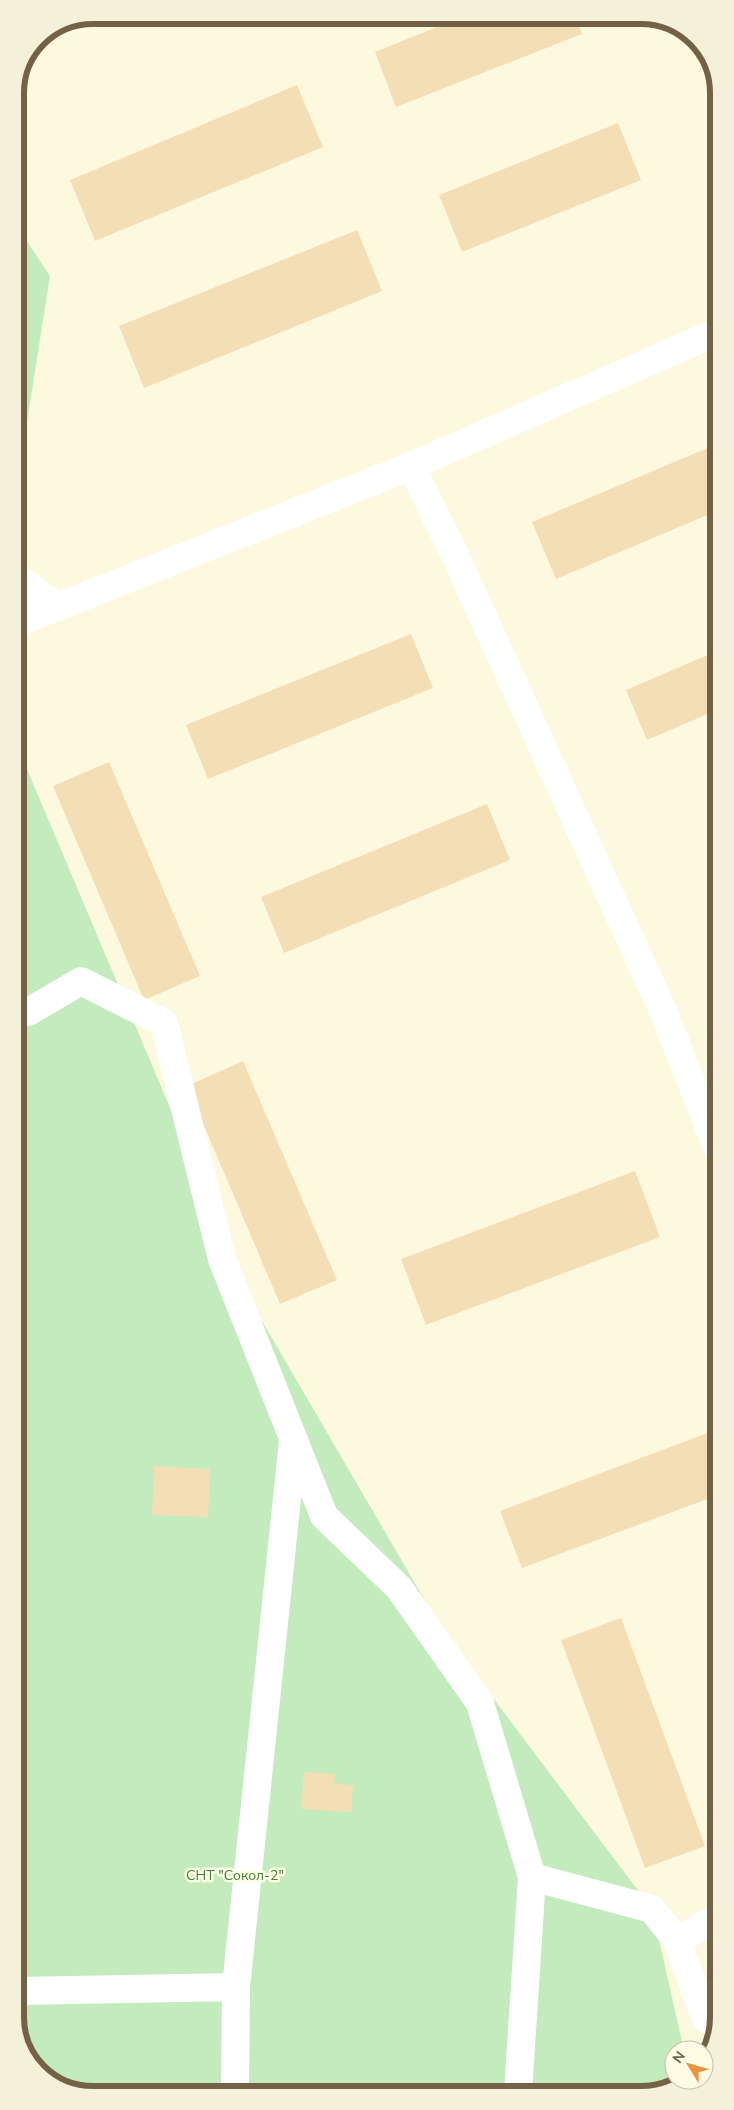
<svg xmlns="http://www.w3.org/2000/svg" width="734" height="2110" viewBox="0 0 734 2110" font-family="'Nunito Sans',sans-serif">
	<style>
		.green { fill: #c4ebbd }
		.building { fill: #f4deb5 }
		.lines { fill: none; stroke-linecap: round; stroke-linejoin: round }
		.minor { stroke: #fff; stroke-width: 28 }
		.labels { text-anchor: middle; stroke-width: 5; stroke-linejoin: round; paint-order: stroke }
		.park-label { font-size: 14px; fill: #428040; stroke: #fffce6 }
		.rim { fill: none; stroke: #746246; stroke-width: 6 }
	</style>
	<rect width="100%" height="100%" fill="#fdf9de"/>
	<path class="green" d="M15,223L50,276L16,492Z
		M16,743L255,1309L444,1633L652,1909L684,2050H674V2080H680L662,2092L87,2095L42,2076L18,2038Z"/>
	<path class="building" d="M467,15H575L582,34L396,107L375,52Z
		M297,85L323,147L95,241L70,180Z
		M618,123L641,180L462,252L439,195Z
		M357,230L382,291L144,388L119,326Z
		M717,444V511L556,579L532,522Z
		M411,634L433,688L208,779L186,725Z
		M717,651V710L647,740L626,690Z
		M109,762L200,976L144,1000L53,786Z
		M487,804L510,860L284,953L261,897Z
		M243,1061L337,1280L280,1304L187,1086Z
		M635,1171L660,1237L426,1325L401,1259Z
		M718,1429V1495L522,1568L500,1511Z
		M154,1466L210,1469L208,1517L152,1515Z
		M621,1618L705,1846L645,1868L561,1640Z
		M304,1772L335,1774L334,1784L353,1785L351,1812L301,1809Z"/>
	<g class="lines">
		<path class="minor" d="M717,332L411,466L453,551L664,1013L718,1150
			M16,577L58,607
			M16,627L22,621L411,466
			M16,1012H28L81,981L164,1023L222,1259L324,1516L399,1588L480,1703L532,1877L518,2093
			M532,1877L652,1909L677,1941L706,2019L719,2018
			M677,1941L719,1916
			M18,1991L236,1987
			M235,2094L236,1987L293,1441"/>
	</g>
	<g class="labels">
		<g class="park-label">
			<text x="235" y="1880">СНТ "Сокол-2"</text>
		</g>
	</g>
	<path d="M0 0H734V2110H0ZM93 24H641A69 69 0 0 1 710 93V2017A69 69 0 0 1 641 2086H93A69 69 0 0 1 24 2017V93A69 69 0 0 1 93 24Z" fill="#f4f0d9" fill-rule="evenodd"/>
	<path class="rim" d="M93 24H641A69 69 0 0 1 710 93V2017A69 69 0 0 1 641 2086H93A69 69 0 0 1 24 2017V93A69 69 0 0 1 93 24Z"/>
	<g transform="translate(689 2065) rotate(307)"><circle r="24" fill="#fffce6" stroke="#c7bea6"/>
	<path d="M0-4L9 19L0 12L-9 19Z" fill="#ed923d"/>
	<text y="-8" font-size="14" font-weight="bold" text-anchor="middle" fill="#746246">N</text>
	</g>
</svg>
